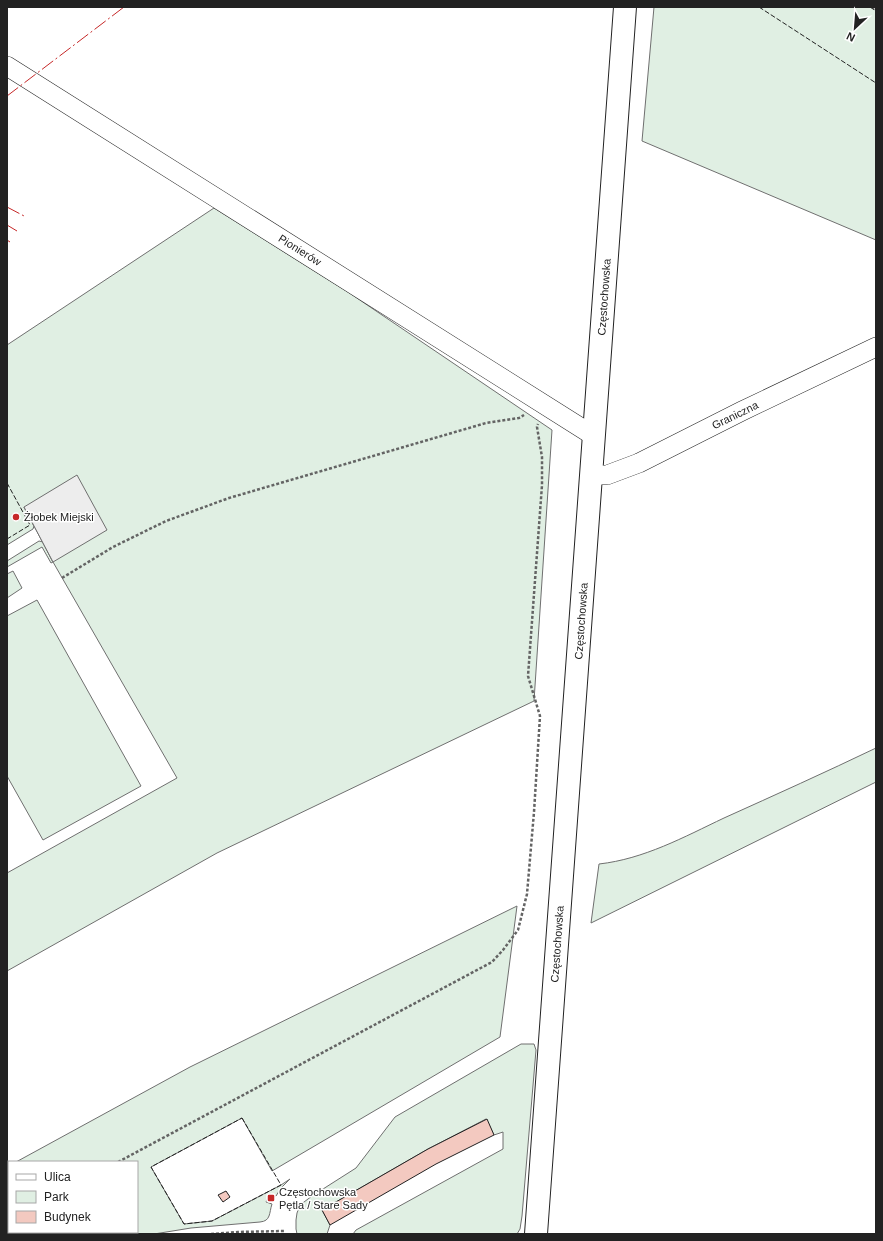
<svg xmlns="http://www.w3.org/2000/svg" width="883" height="1241" viewBox="0 0 883 1241" font-family="Helvetica,sans-serif">
	<style>
		.green { fill: #e0efe3; stroke: #6f6f6f }
		.parking { fill: #ededed; stroke: #6f6f6f }
		.building { fill: #f3c9c0; stroke: #222 }
		.lines { fill: none; stroke-linecap: round; stroke-linejoin: round }
		.minor-casing { stroke: #222; stroke-width: 20 }
		.primary-casing { stroke: #222; stroke-width: 24 }
		.path { stroke: #646464; stroke-width: 2.5; stroke-dasharray: 3 2; stroke-linecap: butt }
		.minor { stroke: #fff; stroke-width: 19 }
		.primary { stroke: #fff; stroke-width: 22 }
		.fence { stroke: #222; stroke-width: 1; stroke-dasharray: 5 2; stroke-linecap: butt }
		.power { stroke: #c62828; stroke-width: 1; stroke-dasharray: 14 3 2 3; stroke-linecap: butt }
		.poi-dot { fill: #c62828; stroke: #fff; stroke-width: 1.5 }
		.labels { text-anchor: middle; stroke-width: 3; stroke-linejoin: round; paint-order: stroke }
		.street-label { font-size: 11px; fill: #222; stroke: #fff }
		.poi-label { font-size: 11px; fill: #222; stroke: #fff; text-anchor: start }
	</style>
	<rect width="100%" height="100%" fill="#fff"/>
	<path class="green" d="M654,7H871L876,10V240L642,141Z
		M214,208L348,292L552,430L534,701L217,853L7,971V873L177,778L53,562L51,563L42,547L7,567V561L39,541L43,542L53,562L24,507L34,526L33,529L7,545V345Z
		M13,571L22,588L7,598V574Z
		M37,600L141,786L43,840L7,776V616Z
		M876,748V782L591,923L599,864C644,859 684,837 724,818C775,795 826,772 876,748Z
		M517,906L500,1037L272,1171L242,1118L151,1167L184,1224L212,1221L281,1185L290,1179L281,1188L276,1196L270,1194L266,1202L272,1204C269,1213 271,1221 260,1222L191,1228L154,1234H7V1167L9,1166V1232H137V1162H16L190,1067Z
		M521,1044H534L536,1050L522,1216L520,1229L517,1234H353L356,1230L503,1149V1132L494,1135L486,1119L428,1149L322,1210L330,1225L327,1234H297L296,1229V1220L297,1213L300,1205L312,1196L356,1168L395,1117Z"/>
	<path class="parking" d="M77,475L107,530L53,562L24,507Z"/>
	<path class="building" d="M487,1119L494,1135L436,1164L330,1225L322,1210L428,1149Z
		M226,1191L230,1197L223,1202L218,1195Z"/>
	<g class="lines">
		<defs>
			<path id="minor" d="M7,66L594,436
				M591,475H607L639,463L742,411L876,347"/>
			<path id="primary" d="M536,1234L625,7"/>
		</defs>
		<use href="#minor" class="minor-casing"/>
		<use href="#primary" class="primary-casing"/>
		<path class="path" d="M62,578L113,547L166,521L229,498L486,423L519,418L524,415
			M118,1162L492,962L503,950L518,930L527,894L534,812L540,716L528,676L542,485V457L537,427L538,424
			M7,1223L9,1222
			M211,1234L238,1232L284,1231"/>
		<use href="#minor" class="minor"/>
		<use href="#primary" class="primary"/>
		<path class="fence" d="M759,7L876,83
			M870,7L876,11
			M7,483L30,525L7,539
			M242,1118L281,1185L212,1221L184,1224L151,1167Z"/>
		<path class="power" d="M7,96L124,7
			M7,207L26,217
			M7,225L17,231
			M7,240L10,242"/>
	</g>
	<g class="poi-dot">
		<circle cx="16" cy="517" r="4"/>
		<rect x="267" y="1194" width="8" height="8" rx="2"/>
	</g>
	<g class="labels">
		<g class="street-label">
			<text transform="translate(300 250) rotate(32)" y="4">Pionierów</text>
			<text transform="translate(604 297) rotate(-86)" y="4">Częstochowska</text>
			<text transform="translate(735 415) rotate(-26)" y="4">Graniczna</text>
			<text transform="translate(581 621) rotate(-86)" y="4">Częstochowska</text>
			<text transform="translate(557 944) rotate(-86)" y="4">Częstochowska</text>
		</g>
		<g class="poi-label">
			<text x="24" y="521">Żłobek Miejski</text>
			<text x="279" y="1196">Częstochowska<tspan x="279" dy="13">Pętla / Stare Sady</tspan></text>
		</g>
	</g>
	<rect width="883" height="1241" fill="none" stroke="#222222" stroke-width="16"/>
	<rect x="8" y="1161" width="130" height="72" fill="#ffffff" stroke="#a7a7a7"/>
	<rect x="16" y="1174" width="20" height="6" fill="#ffffff" stroke="#a7a7a7"/>
	<text x="44" y="1181" font-size="12" fill="#222222">Ulica</text>
	<rect x="16" y="1191" width="20" height="12" fill="#e0efe3" stroke="#a7a7a7"/>
	<text x="44" y="1201" font-size="12" fill="#222222">Park</text>
	<rect x="16" y="1211" width="20" height="12" fill="#f3c9c0" stroke="#a7a7a7"/>
	<text x="44" y="1221" font-size="12" fill="#222222">Budynek</text>
	<g transform="translate(855 28) rotate(206)" stroke="#ffffff" stroke-width="3" paint-order="stroke">
	<path d="M0-3L7 15L0 10L-7 15Z" fill="#222222"/>
	<text y="-6" font-size="11" font-weight="bold" text-anchor="middle" fill="#222222">N</text>
	</g>
</svg>
